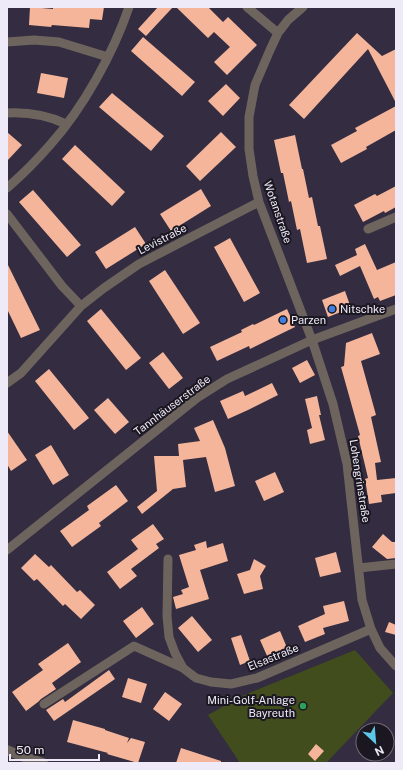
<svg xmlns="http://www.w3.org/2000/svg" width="403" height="770" viewBox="0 0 403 770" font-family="'Public Sans',sans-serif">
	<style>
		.green { fill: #414d1c }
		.building { fill: #f4b59b }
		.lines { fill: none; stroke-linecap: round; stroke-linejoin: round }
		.minor { stroke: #6d655d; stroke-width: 9 }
		.tertiary { stroke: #6d655d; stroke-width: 10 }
		.shop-dot { fill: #3f7fe0; stroke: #1a1720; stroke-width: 1.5 }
		.leisure-dot { fill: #2e9e5b; stroke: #1a1720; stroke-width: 1.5 }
		.labels { text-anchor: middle; stroke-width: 4; stroke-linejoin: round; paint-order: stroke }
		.street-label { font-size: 11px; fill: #efeaf8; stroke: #1a1720 }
		.poi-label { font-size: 11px; fill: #efeaf8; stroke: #1a1720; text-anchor: start }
	</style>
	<rect width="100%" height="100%" fill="#342c40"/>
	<path class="green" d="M355,650L393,693L326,763H240L208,715L242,696Z"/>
	<path class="building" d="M30,7L53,9V7H104L102,20L90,19L89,28L52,25L51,27L29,25Z
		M158,7H173L146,36L138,29Z
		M176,7H208L223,22L228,17L257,45L227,75L214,62L230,47L214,32L208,38Z
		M357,33L382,56L396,49V103L368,49L304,119L289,105Z
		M143,37L195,82L182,96L131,51Z
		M41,73L68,78L64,98L37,93Z
		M226,84L240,98L223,116L208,101Z
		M112,93L164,136L151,151L99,107Z
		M396,106V130L366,147L367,149L341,163L331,145L357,131L355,128Z
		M7,132L22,145L7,161Z
		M221,132L236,147L200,181L186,166Z
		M295,135L302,169H303L309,198L312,197L318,226H320L327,259L307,263L300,229L297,230L291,201L289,202L283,173H281L274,140Z
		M75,145L125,192L112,206L62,159Z
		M396,186V207L385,213L384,211L363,222L354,205L375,194L377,196Z
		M201,189L211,206L171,231L160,214Z
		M33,190L81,245L67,257L19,202Z
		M135,227L146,244L106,269L95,252Z
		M230,238L260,293L244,302L214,247Z
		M365,244L377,270L396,262V295L380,301L378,297L374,299L360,266L340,276L335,265L357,255L355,249Z
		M7,263L40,330L21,338L7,309Z
		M165,270L200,323L183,334L149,281Z
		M345,291L351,308L328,317L322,300Z
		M101,309L141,358L126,370L87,321Z
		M287,309L295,327L250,349L249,346L217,361L210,347L242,332L241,330L253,324L254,325Z
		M372,333L380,354L361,361L376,415L371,417L381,462L375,463L377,480L396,478V493L381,495L382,502L369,504L365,479L368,478L358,436L360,435L341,367L344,366L346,343Z
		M163,352L183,378L169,389L149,363Z
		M307,360L315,375L300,383L292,368Z
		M49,369L89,418L74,430L35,381Z
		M272,383L278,395L248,410L228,419L220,401L243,391L245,396Z
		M317,396L321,415H319L325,440L310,444L307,430L312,428L305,399Z
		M108,398L129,422L115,434L94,410Z
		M213,420L225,448L235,486L215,492L206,457L183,460L186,487L173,489L142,514L137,507L157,491L154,456H179L178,444L200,441L194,428Z
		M7,431L27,460L11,471L7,464Z
		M51,445L69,475L53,485L35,455Z
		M275,472L284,492L264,501L255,481Z
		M116,485L128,501L99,523L101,526L72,547L60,531L89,510L87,506Z
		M153,524L164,539L156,544L159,548L131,569L137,576L120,589L107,572L138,549L131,540Z
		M383,534L392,542H396V558L387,559L372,547Z
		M206,541L207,548L223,543L228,561L200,570L209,599L176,609L173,597L183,594L181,590L189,587L179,555L196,550L194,545Z
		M336,552L341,572L320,577L315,558Z
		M35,554L49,567L51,565L77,592L80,590L95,605L81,619L65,604L63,606L37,579L34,581L21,568Z
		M254,559L266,566L260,576L263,589L244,594L237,574L250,570Z
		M344,601L349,621L323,628L325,634L305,642L298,626L325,614L323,606Z
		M142,607L154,624L136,638L123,621Z
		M192,616L212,640L198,652L178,628Z
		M389,622L396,625V635L385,632Z
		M280,631L288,650L268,658L260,640Z
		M241,635L250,661L240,665L231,638Z
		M68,643L81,662L52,683L56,689L41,699L38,702L26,711L12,692L43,670L38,664Z
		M109,670L115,679L54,721L46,710L63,699L65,702Z
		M128,678L147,684L141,703L122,697Z
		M165,692L182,704L169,721L153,709Z
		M73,720L105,729V730L129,738L127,743L131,738L145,742L138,763L107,754L108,753L67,742Z
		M316,744L324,751L315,761L308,754Z
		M181,748L221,761V763H176Z"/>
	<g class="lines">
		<path class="minor" d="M247,7L278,33
			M303,7L288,20L278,33L270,50L255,85L249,117V149L253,176L259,202L312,340L333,404L347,464L362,600L371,629L380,648L396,666
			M7,42L34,40L59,42L108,57
			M7,113C28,112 47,115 66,124
			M7,188C22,175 37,160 50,145C83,108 113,54 129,7
			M7,214L62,286L81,306
			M368,229L396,217
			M7,383L21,373L81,306L104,288L139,264L259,202
			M7,550L197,398L227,379L312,340L396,309
			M168,559L167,616L169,637L175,653L183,668L196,678L211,682L231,684L257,678L371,629
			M359,568L396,564
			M44,704L134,646L183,668"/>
		<path class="tertiary" d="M7,750L21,756L43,763"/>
	</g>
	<g class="shop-dot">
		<circle cx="332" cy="309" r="4"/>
		<circle cx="283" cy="320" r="4"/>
	</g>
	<circle class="leisure-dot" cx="303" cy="706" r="4"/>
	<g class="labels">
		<g class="street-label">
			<text transform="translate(278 212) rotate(71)" y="4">Wotanstraße</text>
			<text transform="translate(162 239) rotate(-27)" y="4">Levistraße</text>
			<text transform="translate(172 405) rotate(-37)" y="4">Tannhäuserstraße</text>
			<text transform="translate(360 481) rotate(81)" y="4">Lohengrinstraße</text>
			<text transform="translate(273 657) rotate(-22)" y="4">Elsastraße</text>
		</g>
		<g class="poi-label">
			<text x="340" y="313">Nitschke</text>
			<text x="291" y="324">Parzen</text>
			<text x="295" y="704" text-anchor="end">Mini-Golf-Anlage<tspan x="295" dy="13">Bayreuth</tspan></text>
		</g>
	</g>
	<rect width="403" height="770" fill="none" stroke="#efeaf8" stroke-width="16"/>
	<g transform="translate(375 742) rotate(154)"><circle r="19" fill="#1a1720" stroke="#6f6b76"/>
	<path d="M0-3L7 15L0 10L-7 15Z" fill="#5dc7e8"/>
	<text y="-6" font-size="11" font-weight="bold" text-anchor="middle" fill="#efeaf8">N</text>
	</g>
	<path d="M10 754v6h89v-6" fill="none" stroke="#efeaf8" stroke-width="2"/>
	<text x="16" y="754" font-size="12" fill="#efeaf8" stroke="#1a1720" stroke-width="3" paint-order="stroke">50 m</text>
</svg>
